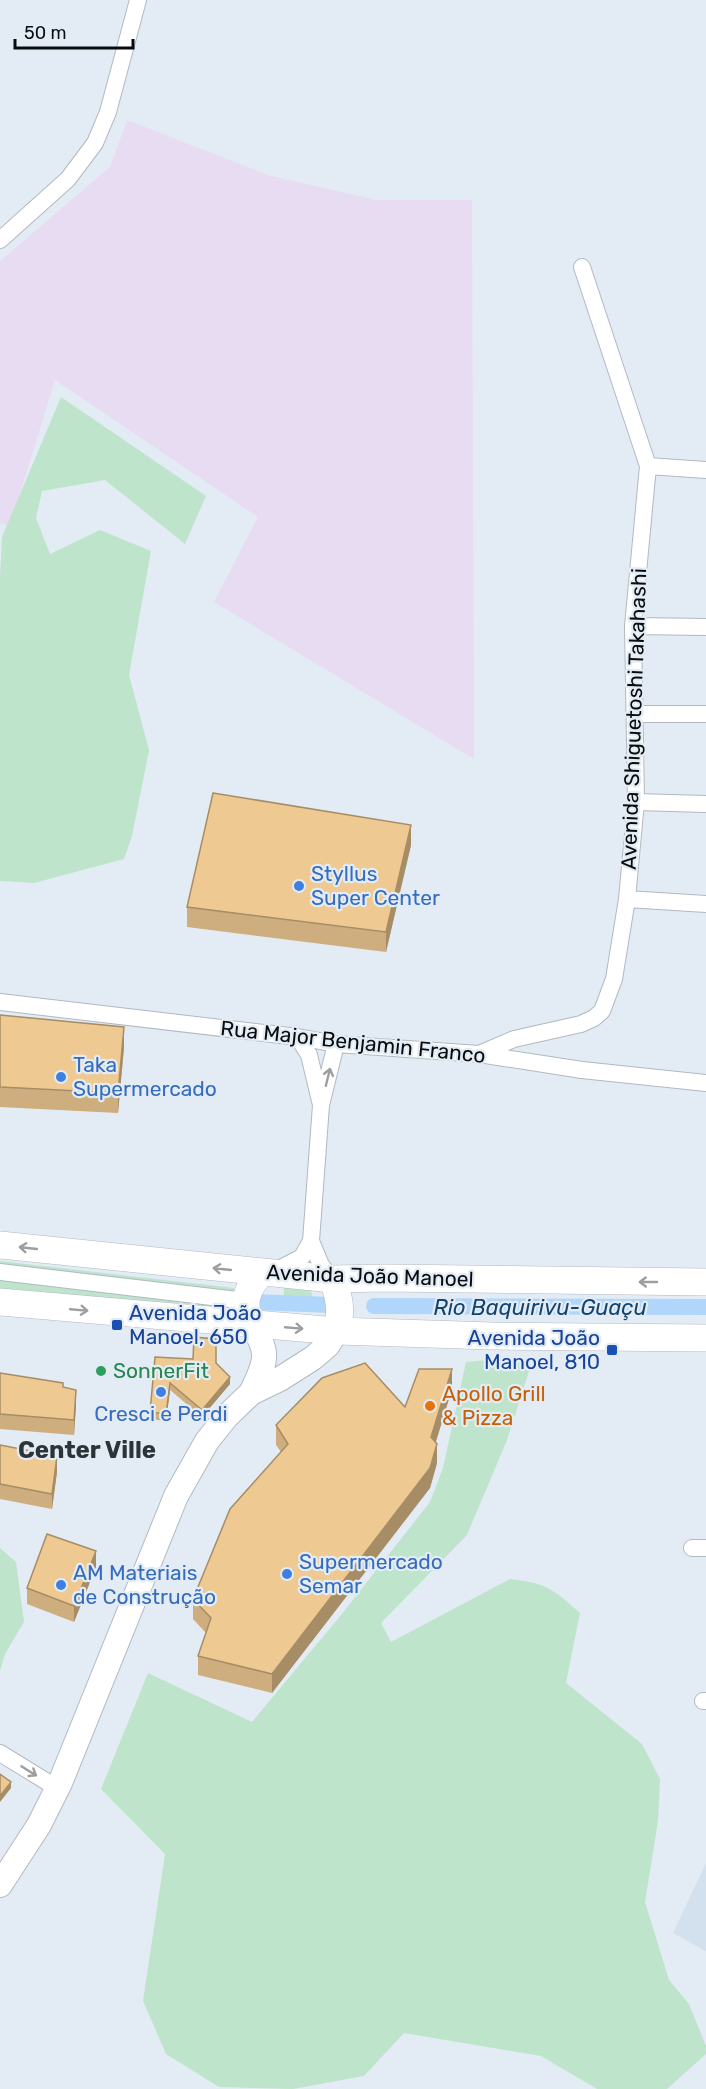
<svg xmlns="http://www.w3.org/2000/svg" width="706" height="2089" viewBox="0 0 706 2089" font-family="Rubik,sans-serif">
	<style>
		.industrial { fill: #e7dcf1 }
		.built { fill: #d2e1ed }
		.green { fill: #bee4cb }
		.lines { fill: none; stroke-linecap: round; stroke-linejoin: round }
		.canal { stroke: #b1d6fc; stroke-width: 16 }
		.street-casing { stroke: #b1b9c1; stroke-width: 18 }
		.secondary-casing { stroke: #b1b9c1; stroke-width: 26 }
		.primary-casing { stroke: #b1b9c1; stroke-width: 28 }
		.street { stroke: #fff; stroke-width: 16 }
		.secondary { stroke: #fff; stroke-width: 24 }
		.primary { stroke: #fff; stroke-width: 27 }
		.wall { fill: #cead7e }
		.shaded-wall { fill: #a78d66 }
		.building { fill: #efc992; stroke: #a78d66; stroke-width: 1.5 }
		.oneway { stroke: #9d9e9f }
		.shop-dot { fill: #3f7fe0; stroke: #e3ecf4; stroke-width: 2 }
		.transit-dot { fill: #1a4fb4; stroke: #e3ecf4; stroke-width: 2 }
		.leisure-dot { fill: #2e9e5b; stroke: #e3ecf4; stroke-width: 2 }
		.food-dot { fill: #e8710a; stroke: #e3ecf4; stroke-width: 2 }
		.labels { text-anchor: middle; stroke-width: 4.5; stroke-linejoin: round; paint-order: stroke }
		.street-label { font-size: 21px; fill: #090c0e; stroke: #e3ecf4 }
		.shop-label { font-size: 21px; fill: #366cbe; stroke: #e3ecf4; text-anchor: start }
		.transit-label { font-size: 21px; fill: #164399; stroke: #e3ecf4; text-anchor: start }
		.leisure-label { font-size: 21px; fill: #27864d; stroke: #e3ecf4; text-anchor: start }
		.food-label { font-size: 21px; fill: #c56008; stroke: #e3ecf4; text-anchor: start }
		.water-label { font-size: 22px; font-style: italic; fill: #134470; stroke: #e3ecf4 }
		.quarter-label { font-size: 24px; font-weight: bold; fill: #2c3339; stroke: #e3ecf4 }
	</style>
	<rect width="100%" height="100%" fill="#e3ecf4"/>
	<path class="industrial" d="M127,120L271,176L377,200H472L474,759L214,602L258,517L55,380L10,526L0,523V261L110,167Z"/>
	<path class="built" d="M706,1863V1951L673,1933Z"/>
	<path class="green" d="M61,397L206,496L185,544L105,480L42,491L36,518L50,554L100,530L151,551L129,675L149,750L132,836L124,859L34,883L0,881V576L2,537Z
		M0,1261L234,1288L238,1304L230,1317L0,1296Z
		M284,1286L310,1288L313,1298L308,1308L283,1306Z
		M499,1359L531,1365L507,1440L467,1535L381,1623L391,1642L510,1579C547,1583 553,1589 580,1613L566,1683L642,1744L660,1779L658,1821L645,1902L669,1980L689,2004L706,2046V2054L667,2089H597L541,2056L404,2033L364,2076L293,2089L219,2087L166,2054L143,2001L165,1854L101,1789L148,1673L252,1722L341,1615L430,1502L443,1468L466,1362Z
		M0,1548L16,1562L24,1622L5,1654L0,1671Z"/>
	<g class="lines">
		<path class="canal" d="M254,1302L331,1305
			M374,1306L706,1307"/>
		<defs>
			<path id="street" d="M0,240L68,179L95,143L108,112L138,0
				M648,466L706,470
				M633,626L706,627
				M634,714H706
				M636,802L706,804
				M627,899L706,904
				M0,1002L298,1037L336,1044L479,1054L582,1070L706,1083
				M298,1037L309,1055L321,1105L336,1044
				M479,1054L514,1039L581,1024L594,1018L602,1011L614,979L627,899L636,802L633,626L648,466L582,267
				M311,1241L321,1265L332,1279
				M275,1271L302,1257L311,1241L321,1105
				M0,1272L246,1301
				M692,1548H706
				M703,1701H706
				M0,1753L57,1788"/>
			<path id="secondary" d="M250,1324C272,1352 265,1364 251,1393
				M0,1885L39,1825L60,1783L176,1496L207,1441L227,1416L251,1393L280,1379L313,1358L327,1346L337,1331"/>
			<path id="primary" d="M0,1245L332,1279L386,1278L706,1282
				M332,1279C340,1296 342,1313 337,1331
				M0,1302L337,1331L492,1336L706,1338
				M250,1324C242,1304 246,1287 262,1273"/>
		</defs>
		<use href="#street" class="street-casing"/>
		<use href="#secondary" class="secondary-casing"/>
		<use href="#primary" class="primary-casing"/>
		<use href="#street" class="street"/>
		<use href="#secondary" class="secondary"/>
		<use href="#primary" class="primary"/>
	</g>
	<path class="wall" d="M411,845L386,952L187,927V907Z
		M0,1015L124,1047L118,1113L0,1107Z
		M155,1357L216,1363L230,1384L202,1417L170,1390L166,1421L150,1419Z
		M0,1373L63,1387L76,1405L74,1435L0,1429Z
		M452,1389L436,1442L437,1463L430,1488L272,1693L198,1675V1656L206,1633L193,1619V1599L281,1452L276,1445V1425L405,1407Z
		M0,1445L57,1472L52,1509L0,1499Z
		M96,1567L74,1622L27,1604V1588Z"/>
	<path class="shaded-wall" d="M411,825V845L386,952V932Z
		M124,1027V1047L118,1113V1093Z
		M452,1369V1389L431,1457V1437Z
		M230,1377V1384L202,1417V1410Z
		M170,1383V1390L166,1421V1414Z
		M76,1390V1405L74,1435V1420Z
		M437,1444V1463L430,1488L272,1693V1674Z
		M57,1456V1472L52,1509V1494Z
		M96,1551V1567L74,1622V1606Z
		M11,1782V1788L0,1802V1796Z"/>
	<path class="building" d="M213,793L411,825L386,932L187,907Z
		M0,1015L124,1027L118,1093L0,1087Z
		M194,1337L216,1339V1363L230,1377L202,1410L170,1383L166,1414L150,1412L155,1357L193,1359Z
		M365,1363L405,1407L419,1369H452L431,1437L437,1444L430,1468L272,1674L198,1656L211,1618L193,1599L230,1509L288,1444L276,1425L322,1378Z
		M0,1373L63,1383V1387L76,1390L74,1420L0,1414Z
		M0,1445L57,1456L52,1494L0,1484Z
		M47,1534L96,1551L74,1606L27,1588Z
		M0,1774L11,1782L0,1796Z"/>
	<defs><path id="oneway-shaft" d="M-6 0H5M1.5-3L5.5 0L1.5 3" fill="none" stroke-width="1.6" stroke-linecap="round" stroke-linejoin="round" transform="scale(1.5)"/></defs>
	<g class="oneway">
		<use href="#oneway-shaft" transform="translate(328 1077) rotate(-76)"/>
		<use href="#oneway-shaft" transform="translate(28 1248) rotate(-174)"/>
		<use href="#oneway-shaft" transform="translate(222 1269) rotate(-174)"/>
		<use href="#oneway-shaft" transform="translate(648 1282) rotate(-180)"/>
		<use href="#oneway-shaft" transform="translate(79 1310) rotate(5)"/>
		<use href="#oneway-shaft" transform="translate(294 1328) rotate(5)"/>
		<use href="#oneway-shaft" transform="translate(29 1771) rotate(32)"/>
	</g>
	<g class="shop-dot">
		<circle cx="299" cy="886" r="6"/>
		<circle cx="61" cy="1077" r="6"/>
		<circle cx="161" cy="1392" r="6"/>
		<circle cx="287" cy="1574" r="6"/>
		<circle cx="61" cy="1585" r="6"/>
	</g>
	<g class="transit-dot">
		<rect x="111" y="1319" width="12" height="12" rx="3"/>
		<rect x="606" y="1344" width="12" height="12" rx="3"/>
	</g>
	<circle class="leisure-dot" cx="101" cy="1371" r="6"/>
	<circle class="food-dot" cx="430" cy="1406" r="6"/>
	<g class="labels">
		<g class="street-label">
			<text transform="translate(634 719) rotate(-88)" y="7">Avenida Shiguetoshi Takahashi</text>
			<text transform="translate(353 1042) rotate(6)" y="7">Rua Major Benjamin Franco</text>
			<text transform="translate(370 1276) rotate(2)" y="7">Avenida João Manoel</text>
		</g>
		<g class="shop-label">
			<text x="311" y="881">Styllus<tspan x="311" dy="24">Super Center</tspan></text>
			<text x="73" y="1072">Taka<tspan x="73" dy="24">Supermercado</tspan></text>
			<text x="161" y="1421" text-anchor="middle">Cresci e Perdi</text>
			<text x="299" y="1569">Supermercado<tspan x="299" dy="24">Semar</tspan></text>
			<text x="73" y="1580">AM Materiais<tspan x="73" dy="24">de Construção</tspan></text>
		</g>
		<g class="transit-label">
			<text x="129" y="1320">Avenida João<tspan x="129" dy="24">Manoel, 650</tspan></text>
			<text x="600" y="1345" text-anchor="end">Avenida João<tspan x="600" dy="24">Manoel, 810</tspan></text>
		</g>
		<g class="leisure-label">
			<text x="113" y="1378">SonnerFit</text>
		</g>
		<g class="food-label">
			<text x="442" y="1401">Apollo Grill<tspan x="442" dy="24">&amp; Pizza</tspan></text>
		</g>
		<g class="water-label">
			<text x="540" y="1315">Rio Baquirivu-Guaçu</text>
		</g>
		<g class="quarter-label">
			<text x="87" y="1458">Center Ville</text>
		</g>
	</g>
	<path d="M15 39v9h118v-9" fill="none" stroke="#090c0e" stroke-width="3"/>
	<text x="24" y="39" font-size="18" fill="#090c0e" stroke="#e3ecf4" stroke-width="4.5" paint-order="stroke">50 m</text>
</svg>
